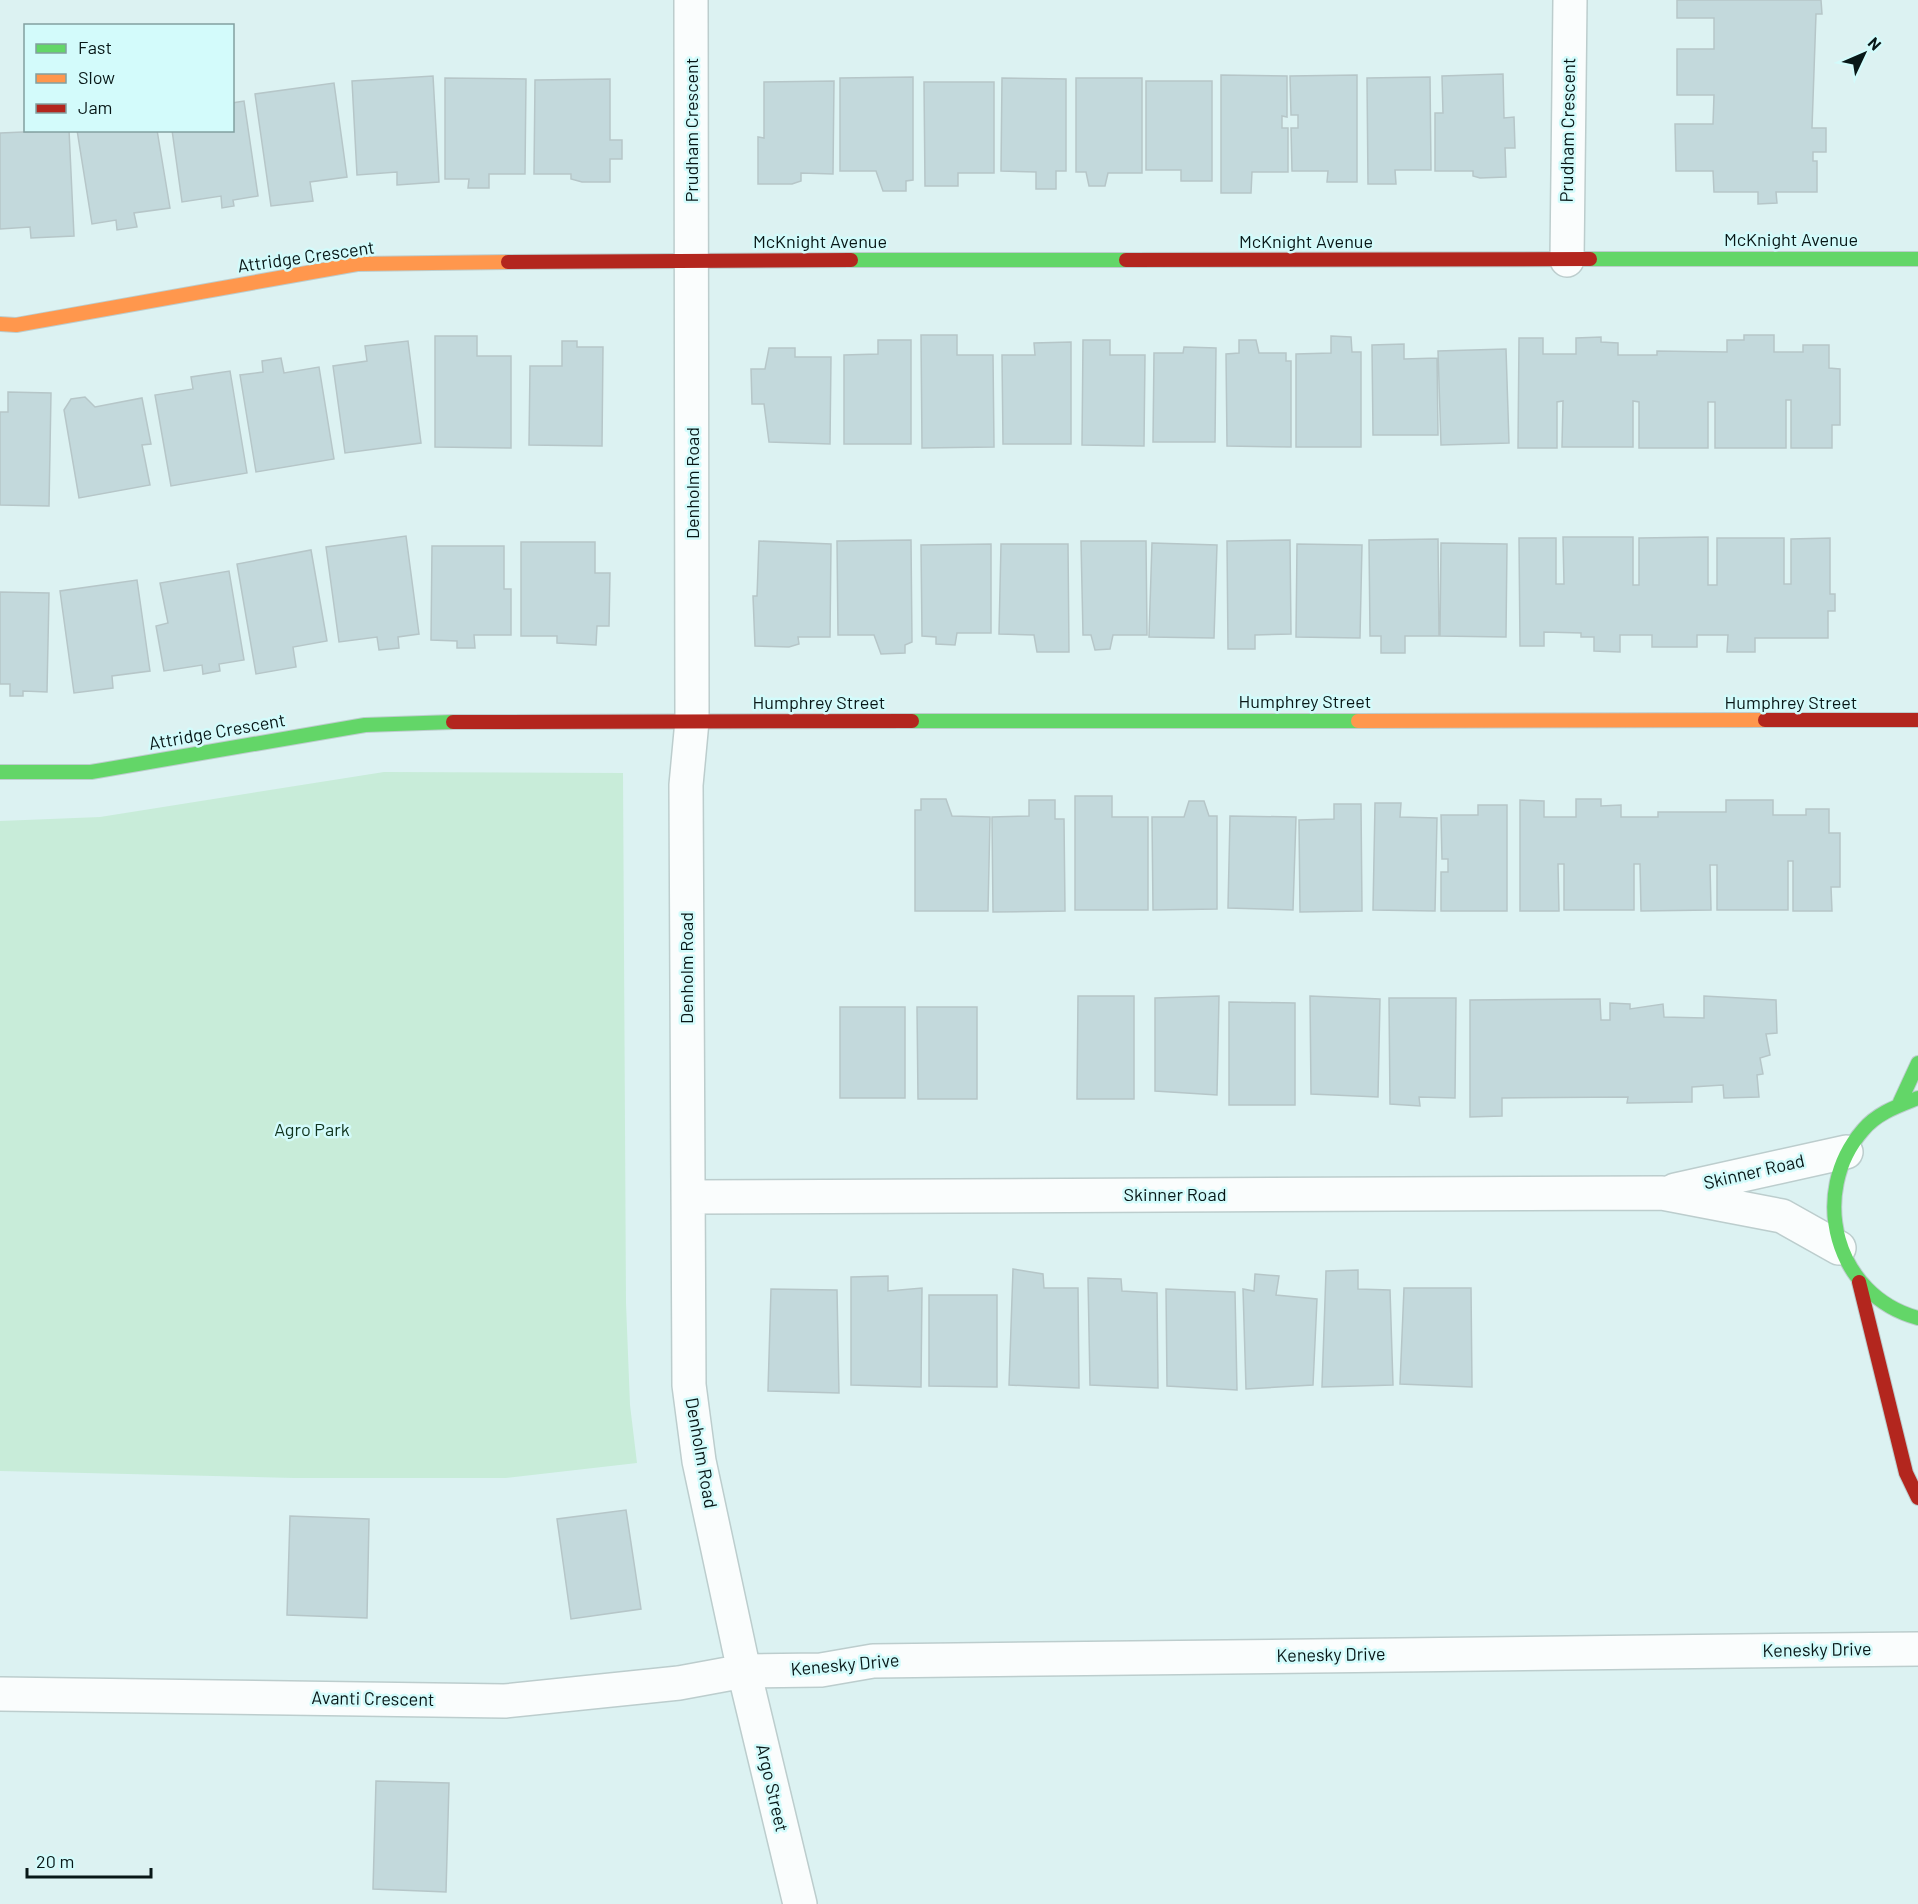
<svg xmlns="http://www.w3.org/2000/svg" width="1918" height="1904" viewBox="0 0 1918 1904" font-family="Barlow,sans-serif">
	<style>
		.green { fill: #c8ecd9 }
		.building { fill: #c3d9dc; stroke: #b6c6c8; stroke-width: 1.5 }
		.lines { fill: none; stroke-linecap: round; stroke-linejoin: round }
		.street-casing { stroke: #bccdcd; stroke-width: 36 }
		.fast-casing { stroke: #bccdcd; stroke-width: 16 }
		.slow-casing { stroke: #bccdcd; stroke-width: 16 }
		.jam-casing { stroke: #bccdcd; stroke-width: 16 }
		.street { stroke: #fafdfd; stroke-width: 33 }
		.fast { stroke: #63d668; stroke-width: 14 }
		.slow { stroke: #ff974d; stroke-width: 14 }
		.jam { stroke: #b3261e; stroke-width: 14 }
		.labels { text-anchor: middle; stroke-width: 5; stroke-linejoin: round; paint-order: stroke }
		.street-label { font-size: 18px; fill: #081717; stroke: #d3fbfb }
		.park-label { font-size: 18px; fill: #0f331d; stroke: #d3fbfb }
	</style>
	<rect width="100%" height="100%" fill="#dcf2f2"/>
	<path class="green" d="M384,772L623,773L626,1303L630,1405L637,1463L506,1478H294L0,1471V821L100,817Z"/>
	<path class="building" d="M1677,0H1821L1822,14H1816L1812,128H1826V152H1813V161H1817V192H1776L1777,203L1758,204V192H1714L1713,171H1676L1675,124H1713L1714,95H1677V49H1714V18H1677Z
		M1503,74L1504,118L1514,117L1515,148H1505L1506,177L1480,178L1473,176V171H1435V113H1443L1442,76Z
		M1221,75L1287,76V117L1282,116V128H1288V172H1252L1251,193H1221Z
		M1357,75V182H1327L1328,171H1292L1291,128H1298V115H1291L1290,76Z
		M433,76L439,182L397,185V172L357,175L352,81Z
		M913,77V180L906,181V191H883L876,171H840V78Z
		M1430,77L1431,170H1395L1396,184H1368L1367,78Z
		M445,78L526,79L525,174H489V188H468L469,179H445Z
		M1002,78L1066,79V171H1056V189H1036V172L1001,171Z
		M1076,78H1142V173H1108L1105,186H1089L1086,172H1076Z
		M610,79V140H622V159H610V182H582L571,179V174H534L535,80Z
		M834,81L833,174L801,173V181L792,184H758V137L764,138V82Z
		M1146,81H1212V181H1181V170H1146Z
		M924,82H994V173H958V186H925Z
		M334,83L347,177L310,182L313,201L271,206L255,94Z
		M244,101L258,196L233,200L234,206L222,208L221,196L182,202L172,130H232V103Z
		M69,130L74,236L31,238L30,227L0,229V133Z
		M77,130H157L170,208L134,213L137,227L117,230L116,220L92,224Z
		M921,335H957V355H993L994,447L922,448Z
		M1744,335H1774V352H1803V345H1829V368L1840,369V425H1832V448H1791V400H1786V448H1715V402H1708V448H1639V402L1633,401V447H1562L1563,401L1557,402V448H1518L1519,338H1543V354H1576V338L1601,337V342L1618,343V355H1657V351L1727,352V340H1744Z
		M435,336H477V356H511V448L435,447Z
		M1331,336L1351,337L1352,352H1361V447H1296V354L1331,353Z
		M878,340H911V444H844V355L878,354Z
		M1083,340H1110V355H1145L1144,446L1082,445Z
		M1239,340H1256L1259,353H1286V361H1291V447L1227,446L1226,354L1239,353Z
		M408,341L421,443L345,453L333,366L367,361L365,346Z
		M562,341H577V347H603L602,446L529,445L530,366H562Z
		M1071,342V444H1003L1002,355H1035L1034,343Z
		M1404,344V359L1437,358L1438,435H1373L1372,345Z
		M1184,347L1216,348L1215,442H1153L1154,353H1183Z
		M769,348H795V357H831L830,444L769,442L764,404H752L751,369H765Z
		M1506,349L1509,443L1441,445L1438,351Z
		M281,358L284,373L319,367L334,459L256,472L240,375L263,372L262,361Z
		M230,371L247,473L171,486L155,395L193,389L191,377Z
		M8,392L51,393L49,506L0,505V412H8Z
		M85,397L95,407L142,398L151,444L142,445L150,485L79,498L64,410L71,399Z
		M406,536L419,634L398,637L399,648L379,650L377,637L339,642L326,547Z
		M1563,537H1633V585H1639V538L1708,537V585H1717V538H1784V584H1791V539L1830,538V594H1835V611H1828V638H1755V652H1727L1728,635H1697V647H1652V635H1620V652L1594,651V637H1581V633L1544,632V646H1520L1519,538H1556V584H1564Z
		M1438,539L1439,636H1405V653H1381V636H1370L1369,540Z
		M911,540L912,642L905,645V653L881,654L874,635H838L837,541Z
		M1290,540L1291,634L1255,635V649H1228L1227,541Z
		M759,541L831,544L830,637H798L799,644L789,647L755,646L753,596H757Z
		M1081,541H1146L1147,635H1113L1110,649L1095,650L1091,635H1083Z
		M521,542H595V573H610L609,626H597L596,645L557,643V636H521Z
		M1152,543L1217,545L1214,638L1149,637Z
		M1441,543L1507,544L1506,637L1440,636Z
		M991,544V633H957L955,645L936,644V637L922,636L921,545Z
		M1001,544H1068L1069,652H1037L1034,635L999,634Z
		M1297,544L1362,545L1360,638L1296,637Z
		M432,546H504V589H511V635H474L475,648H457V641L431,640Z
		M311,550L327,641L293,647L296,667L256,674L237,564Z
		M229,571L244,660L219,664L220,671L203,674L202,665L164,671L156,626L168,623L160,583Z
		M137,580L150,671L112,676L113,688L74,693L60,591Z
		M0,592L49,593L47,692L23,691V696H10V684H0Z
		M1075,796H1112V817H1148V910H1075Z
		M921,799H946L952,816L990,817L988,911H915V810H921Z
		M1576,799H1601V806L1621,805V817H1658V812H1726V800H1773V815H1806V809H1829V833H1840V887H1831L1832,911H1793V861H1788V910H1717V865H1710L1711,910L1641,911L1640,864H1634V910H1564V864H1558L1559,911H1520V800L1544,801V817H1576Z
		M1029,800H1055V819H1064L1065,911L993,912L992,817L1029,816Z
		M1189,801H1204L1209,816H1217V909L1153,910L1152,817H1184Z
		M1375,803H1401L1400,817L1437,818L1435,911L1373,910Z
		M1334,804H1361L1362,911L1300,912L1299,820L1334,819Z
		M1478,805H1507V911H1441V872H1448V859H1442L1441,815H1478Z
		M1230,816L1296,817L1293,910L1228,908Z
		M1078,996H1134V1099H1077Z
		M1219,996L1217,1095L1155,1091V998Z
		M1310,996L1380,999L1378,1097L1311,1094Z
		M1704,996L1776,1000L1777,1033L1766,1034L1770,1055L1760,1058L1763,1074L1757,1075L1759,1097L1724,1098L1723,1085L1692,1087V1102L1627,1103L1628,1097L1502,1098V1116L1470,1117V1000L1600,999L1601,1020H1610V1003L1630,1004V1009L1663,1004L1664,1017L1704,1018Z
		M1389,998H1456L1455,1098L1419,1097L1420,1106L1390,1104Z
		M1229,1002L1295,1003V1105H1229Z
		M840,1007H905V1098H840Z
		M917,1007H977V1099H918Z
		M1013,1269L1043,1274L1044,1288H1078L1079,1388L1009,1385Z
		M1358,1270V1289L1390,1290L1393,1385L1322,1387L1326,1271Z
		M1255,1274L1279,1276L1276,1295L1317,1299L1313,1385L1246,1389L1243,1289L1254,1291Z
		M888,1276V1291L922,1288L921,1387L851,1385V1277Z
		M1088,1278L1121,1279L1122,1291L1157,1293L1158,1388L1090,1385Z
		M1404,1288H1471L1472,1387L1400,1384Z
		M771,1289L837,1290L839,1393L768,1391Z
		M1166,1289L1235,1292L1237,1390L1167,1386Z
		M929,1295H997V1387L929,1386Z
		M626,1510L641,1609L571,1619L557,1519Z
		M290,1516L369,1519L367,1618L287,1615Z
		M376,1781L449,1783L446,1892L373,1889Z"/>
	<g class="lines">
		<defs>
			<path id="street" d="M691,0L692,721L686,785L689,1385L699,1461L744,1671L800,1904
				M1567,260L1570,0
				M1675,1190L1846,1152
				M689,1197L1662,1193L1782,1216L1839,1248
				M0,1694L505,1701L679,1683L744,1671L821,1670L873,1661L1918,1649"/>
			<path id="fast" d="M1590,259H1918
				M851,260H1126
				M912,721H1358
				M0,772H91L365,725L453,722
				M1918,1098C1898,1106 1877,1113 1863,1130C1808,1193 1835,1296 1918,1318
				M1900,1102L1918,1063"/>
			<path id="slow" d="M0,324L16,325L357,264L508,262
				M1358,721L1765,720"/>
			<path id="jam" d="M1126,260L1590,259
				M508,262L851,260
				M1765,720H1918
				M453,722L912,721
				M1859,1282L1906,1473L1918,1498"/>
		</defs>
		<use href="#street" class="street-casing"/>
		<use href="#fast" class="fast-casing"/>
		<use href="#slow" class="slow-casing"/>
		<use href="#jam" class="jam-casing"/>
		<use href="#street" class="street"/>
		<use href="#fast" class="fast"/>
		<use href="#slow" class="slow"/>
		<use href="#jam" class="jam"/>
	</g>
	<g class="labels">
		<g class="street-label">
			<text transform="translate(692 130) rotate(-90)" y="6">Prudham Crescent</text>
			<text transform="translate(1568 130) rotate(-89)" y="6">Prudham Crescent</text>
			<text x="1791" y="246">McKnight Avenue</text>
			<text x="820" y="248">McKnight Avenue</text>
			<text x="1306" y="248">McKnight Avenue</text>
			<text transform="translate(306 257) rotate(-8)" y="6">Attridge Crescent</text>
			<text transform="translate(693 483) rotate(-90)" y="6">Denholm Road</text>
			<text x="1305" y="708">Humphrey Street</text>
			<text x="819" y="709">Humphrey Street</text>
			<text x="1791" y="709">Humphrey Street</text>
			<text transform="translate(217 732) rotate(-10)" y="6">Attridge Crescent</text>
			<text transform="translate(687 968) rotate(-90)" y="6">Denholm Road</text>
			<text transform="translate(1754 1172) rotate(-13)" y="6">Skinner Road</text>
			<text x="1175" y="1201">Skinner Road</text>
			<text transform="translate(701 1453) rotate(80)" y="6">Denholm Road</text>
			<text transform="translate(1817 1650) rotate(-1)" y="6">Kenesky Drive</text>
			<text transform="translate(1331 1655) rotate(-1)" y="6">Kenesky Drive</text>
			<text transform="translate(845 1665) rotate(-5)" y="6">Kenesky Drive</text>
			<text transform="translate(373 1699) rotate(1)" y="6">Avanti Crescent</text>
			<text transform="translate(772 1788) rotate(77)" y="6">Argo Street</text>
		</g>
		<g class="park-label">
			<text x="312" y="1136">Agro Park</text>
		</g>
	</g>
	<rect x="24" y="24" width="210" height="108" fill="#d3fbfb" stroke="#82a0a0" stroke-width="1.5"/>
	<rect x="36" y="44" width="30" height="9" fill="#63d668" stroke="#82a0a0" stroke-width="1.5"/>
	<text x="78" y="54" font-size="18" fill="#081717">Fast</text>
	<rect x="36" y="74" width="30" height="9" fill="#ff974d" stroke="#82a0a0" stroke-width="1.5"/>
	<text x="78" y="84" font-size="18" fill="#081717">Slow</text>
	<rect x="36" y="104" width="30" height="9" fill="#b3261e" stroke="#82a0a0" stroke-width="1.5"/>
	<text x="78" y="114" font-size="18" fill="#081717">Jam</text>
	<g transform="translate(1864 54) rotate(46)" stroke="#d3fbfb" stroke-width="4.5" paint-order="stroke">
	<path d="M0-4.5L10 22L0 15L-10 22Z" fill="#081717"/>
	<text y="-9" font-size="16" font-weight="bold" text-anchor="middle" fill="#081717">N</text>
	</g>
	<path d="M27 1868v9h124v-9" fill="none" stroke="#081717" stroke-width="3"/>
	<text x="36" y="1868" font-size="18" fill="#081717" stroke="#d3fbfb" stroke-width="4.5" paint-order="stroke">20 m</text>
</svg>
